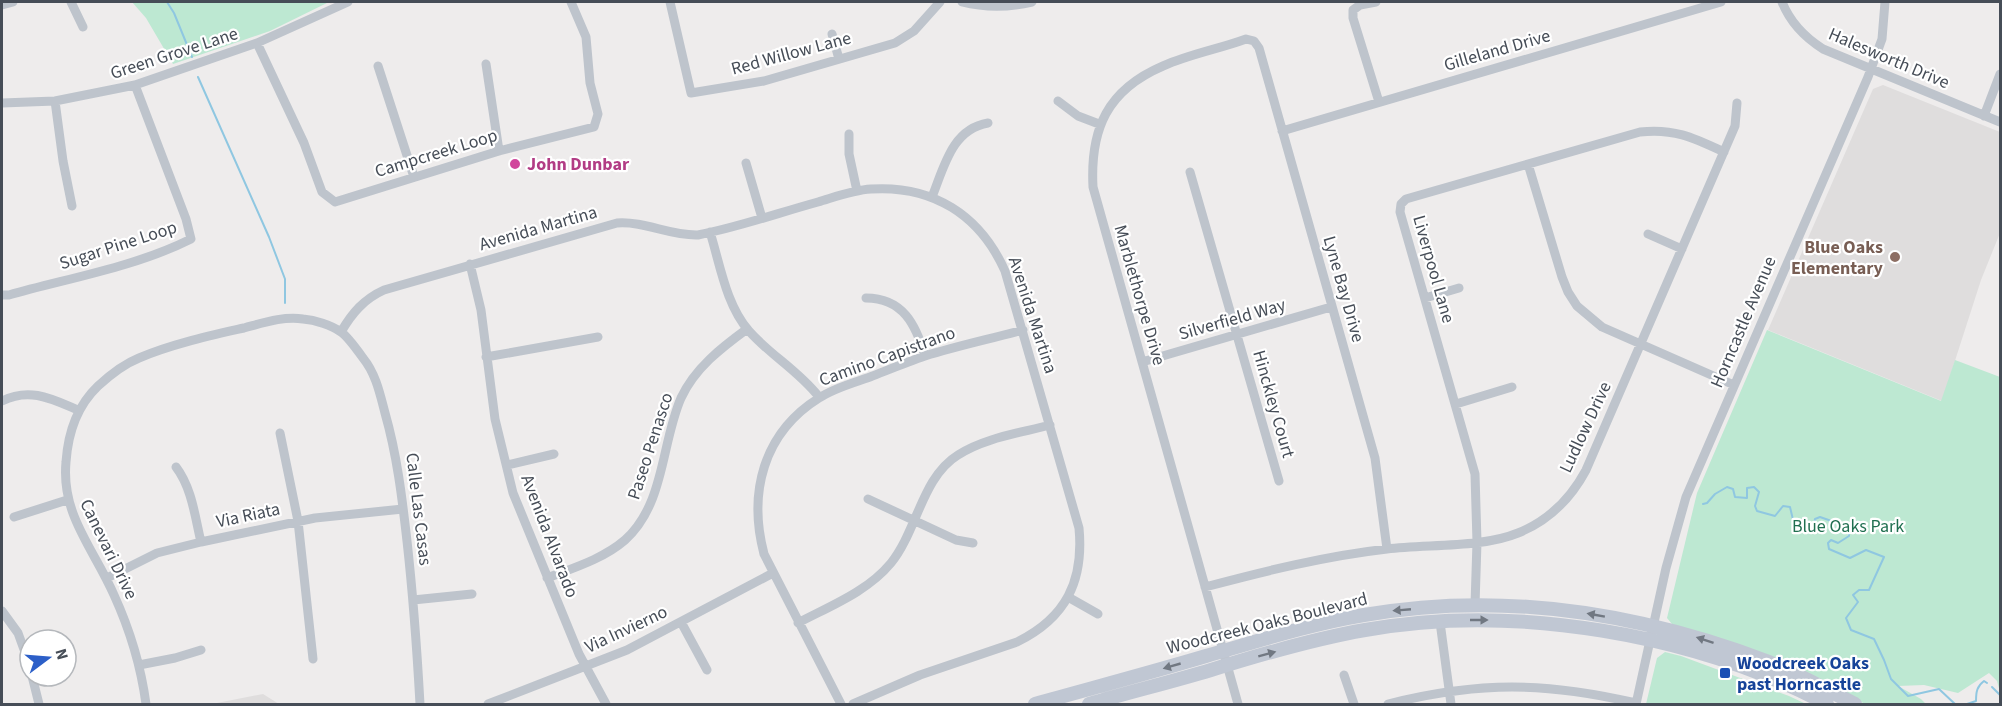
<svg xmlns="http://www.w3.org/2000/svg" width="2002" height="706" viewBox="0 0 2002 706" font-family="'Source Sans 3',sans-serif">
	<style>
		.education { fill: #dfdddd }
		.green { fill: #bde8d2 }
		.lines { fill: none; stroke-linecap: round; stroke-linejoin: round }
		.stream { stroke: #8fc7e1; stroke-width: 2 }
		.minor { stroke: #bec4cc; stroke-width: 9 }
		.secondary { stroke: #c0c7d3; stroke-width: 14 }
		.oneway { fill: #717882 }
		.hotel-dot { fill: #d1479c; stroke: #fff; stroke-width: 2 }
		.education-dot { fill: #8d6e63; stroke: #fff; stroke-width: 2 }
		.transit-dot { fill: #1a4fb4; stroke: #fff; stroke-width: 2 }
		.labels { text-anchor: middle; stroke-width: 4.5; stroke-linejoin: round; paint-order: stroke }
		.street-label { font-size: 18px; fill: #464d57; stroke: #fff }
		.hotel-label { font-size: 18px; font-weight: bold; fill: #b23c85; stroke: #fff; text-anchor: start }
		.education-label { font-size: 18px; font-weight: bold; fill: #785e54; stroke: #fff; text-anchor: end }
		.park-label { font-size: 18px; fill: #206f50; stroke: #fff }
		.transit-label { font-size: 18px; font-weight: bold; fill: #164399; stroke: #fff; text-anchor: start }
	</style>
	<rect width="100%" height="100%" fill="#eeecec"/>
	<path class="education" d="M1883,85L2000,132V233L1981,280L1942,401L1768,330L1873,89Z
		M263,694L279,704H212Z"/>
	<path class="green" d="M132,2H329L270,31L173,64L146,18Z
		M1767,330L1941,401L1955,360L2000,377V692L1997,681L1989,673L1958,693L1924,685L1898,686L1921,699L1926,704H1865L1810,674L1672,624L1667,618L1697,493Z
		M1665,652L1681,656L1789,696L1806,704H1646L1657,658Z"/>
	<g class="lines">
		<path class="stream" d="M167,2L174,13L192,57
			M198,77L269,237L285,279V303
			M1703,504L1707,503L1715,494L1727,487L1733,489L1735,497L1747,498V488L1754,487L1759,492L1755,506L1757,511L1775,516L1783,506L1790,507L1794,524L1810,531L1813,528L1815,519L1820,517L1840,524L1849,531V536L1838,543L1831,540L1828,543L1829,549L1850,558L1866,550L1884,557L1869,590H1859L1853,595L1858,602L1846,618L1851,630L1874,639L1884,660L1891,679L1908,696L1939,689L1955,704
			M1992,687L2000,695
			M1967,704L1976,701C1976,692 1977,686 1984,681L1987,683"/>
		<path class="minor" d="M71,2L83,27
			M670,2L691,93L764,81L895,43L914,31L940,2
			M962,2C986,8 1007,8 1032,2
			M1376,2L1360,5L1353,10V18L1379,102
			M1782,2C1790,22 1804,37 1823,49L2000,122
			M2,5L13,2
			M832,34L839,59
			M257,43L304,143L322,192L335,202L499,151L594,127L598,114L590,83L586,37L571,2
			M486,64L499,151
			M378,66L414,177
			M55,101L63,161L72,206
			M1058,101L1078,116L1099,124
			M2,103L55,101L135,85L257,43L348,2
			M1984,116L2000,74
			M1282,131L1721,2
			M849,134V154L857,191
			M746,163L762,218
			M1528,164L1562,277L1568,292L1577,306L1602,327L1734,385
			M1190,172L1279,481
			M932,197C944,167 952,129 988,123
			M710,232C720,264 726,305 749,331C770,355 799,371 819,397
			M1648,234L1682,249
			M470,264L481,310L495,419L513,493L579,654L606,704
			M2,295H9C69,278 135,267 191,239L186,219L135,85
			M866,298C903,298 916,325 925,356
			M1425,298L1459,288
			M341,332C352,313 364,299 384,290L617,223C645,221 670,236 698,235C739,227 778,213 818,202C835,197 853,190 871,189C933,185 980,215 1005,271L1079,528C1084,581 1066,618 1017,642L920,675L853,704
			M486,357L598,337
			M1142,362L1331,307
			M2,401C30,387 52,399 78,410
			M1456,404L1512,387
			M280,433L298,521L313,659
			M507,465L554,454
			M176,467C192,488 195,517 201,542
			M868,499L956,540L973,543
			M14,517L67,500
			M107,578L157,553L201,542L315,518L403,509
			M547,578C573,568 603,559 625,540C665,504 661,444 681,398C695,368 721,348 747,329
			M1205,587C1265,571 1326,556 1387,549C1427,544 1482,548 1518,533C1548,521 1571,498 1586,470L1735,126L1737,103
			M1068,597L1098,614
			M413,600L472,594
			M1475,605L1477,542L1475,474L1400,212L1401,204L1406,199L1640,132C1674,128 1694,138 1724,152
			M2,611L18,633L30,666
			M681,622L707,670
			M1440,622L1451,704
			M798,623C830,606 867,592 891,563C917,531 922,477 958,455C984,438 1020,433 1050,425
			M139,665L175,658L201,650
			M1344,675L1354,704
			M32,676L39,704
			M146,704C141,667 130,630 114,595C94,549 61,515 66,462C68,433 77,406 98,386C110,375 124,364 139,358C172,344 209,336 244,328C263,323 283,316 303,319C315,320 331,325 341,332C347,336 358,351 363,358C376,374 380,394 385,413C397,455 402,497 407,541C413,595 417,650 420,704
			M488,704L627,650L773,573
			M841,704L764,554C748,493 763,433 819,398C834,388 853,383 870,377C888,370 907,362 925,356C957,346 990,339 1023,330
			M1238,704L1093,187C1090,129 1107,90 1163,66C1190,54 1219,49 1246,39L1254,41L1259,48L1375,458L1387,549
			M1388,704C1479,681 1545,682 1636,703
			M1636,704L1666,568L1686,497L1868,77L1882,39L1885,2"/>
		<path class="secondary" d="M1035,704C1092,688 1149,673 1206,656C1258,641 1310,624 1364,615C1502,591 1640,613 1769,662C1799,674 1827,690 1855,704
			M1089,704C1130,692 1171,682 1211,670C1262,654 1313,639 1365,630C1514,603 1694,634 1827,704"/>
	</g>
	<defs><path id="oneway-solid" d="M-6-.8H1V-3.2L6.5 0L1 3.2V.8H-6Z" transform="scale(1.5)"/></defs>
	<g class="oneway">
		<use href="#oneway-solid" transform="translate(1402 610) rotate(175)"/>
		<use href="#oneway-solid" transform="translate(1596 615) rotate(-170)"/>
		<use href="#oneway-solid" transform="translate(1479 620)"/>
		<use href="#oneway-solid" transform="translate(1705 640) rotate(-162)"/>
		<use href="#oneway-solid" transform="translate(1267 654) rotate(-15)"/>
		<use href="#oneway-solid" transform="translate(1172 666) rotate(164)"/>
	</g>
	<circle class="hotel-dot" cx="515" cy="164" r="6"/>
	<circle class="education-dot" cx="1895" cy="257" r="6"/>
	<rect class="transit-dot" x="1719" y="667" width="12" height="12" rx="3"/>
	<g class="labels">
		<g class="street-label">
			<text transform="translate(1497 50) rotate(-16)" y="6">Gilleland Drive</text>
			<text transform="translate(174 53) rotate(-18)" y="6">Green Grove Lane</text>
			<text transform="translate(791 53) rotate(-15)" y="6">Red Willow Lane</text>
			<text transform="translate(1889 58) rotate(23)" y="6">Halesworth Drive</text>
			<text transform="translate(436 153) rotate(-17)" y="6">Campcreek Loop</text>
			<text transform="translate(538 228) rotate(-16)" y="6">Avenida Martina</text>
			<text transform="translate(118 245) rotate(-18)" y="6">Sugar Pine Loop</text>
			<text transform="translate(1434 269) rotate(74)" y="6">Liverpool Lane</text>
			<text transform="translate(1344 289) rotate(74)" y="6">Lyne Bay Drive</text>
			<text transform="translate(1140 295) rotate(74)" y="6">Marblethorpe Drive</text>
			<text transform="translate(1033 315) rotate(72)" y="6">Avenida Martina</text>
			<text transform="translate(1232 319) rotate(-16)" y="6">Silverfield Way</text>
			<text transform="translate(1743 322) rotate(-67)" y="6">Horncastle Avenue</text>
			<text transform="translate(887 356) rotate(-20)" y="6">Camino Capistrano</text>
			<text transform="translate(1274 404) rotate(74)" y="6">Hinckley Court</text>
			<text transform="translate(1585 427) rotate(-65)" y="6">Ludlow Drive</text>
			<text transform="translate(650 446) rotate(-72)" y="6">Paseo Penasco</text>
			<text transform="translate(419 509) rotate(83)" y="6">Calle Las Casas</text>
			<text transform="translate(248 515) rotate(-12)" y="6">Via Riata</text>
			<text transform="translate(550 536) rotate(69)" y="6">Avenida Alvarado</text>
			<text transform="translate(109 549) rotate(64)" y="6">Canevari Drive</text>
			<text transform="translate(1267 623) rotate(-14)" y="6">Woodcreek Oaks Boulevard</text>
			<text transform="translate(626 629) rotate(-25)" y="6">Via Invierno</text>
		</g>
		<g class="hotel-label">
			<text x="527" y="170">John Dunbar</text>
		</g>
		<g class="education-label">
			<text x="1883" y="253">Blue Oaks<tspan x="1883" dy="21">Elementary</tspan></text>
		</g>
		<g class="park-label">
			<text x="1848" y="532">Blue Oaks Park</text>
		</g>
		<g class="transit-label">
			<text x="1737" y="669">Woodcreek Oaks<tspan x="1737" dy="21">past Horncastle</tspan></text>
		</g>
	</g>
	<rect width="2002" height="706" fill="none" stroke="#464d57" stroke-width="6"/>
	<g transform="translate(48 658) rotate(74)"><circle r="28" fill="#ffffff" stroke="#b5b8bc" stroke-width="1.5"/>
	<path d="M0-4.5L10 22L0 15L-10 22Z" fill="#2c5fc8"/>
	<text y="-9" font-size="16" font-weight="bold" text-anchor="middle" fill="#464d57">N</text>
	</g>
</svg>
